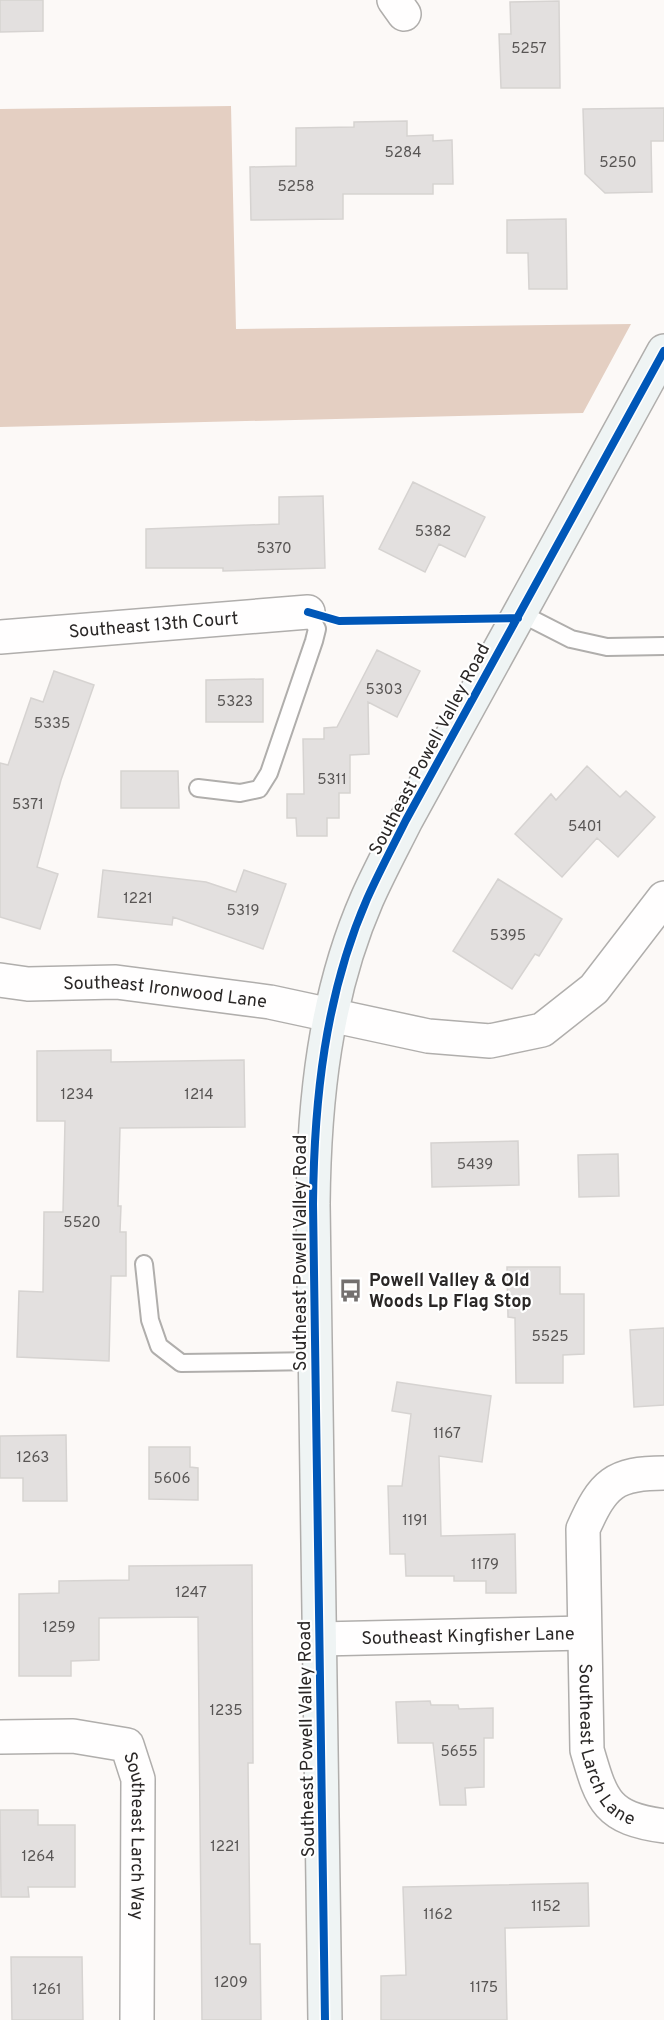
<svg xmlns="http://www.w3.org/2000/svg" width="664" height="2020" viewBox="0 0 664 2020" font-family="Overpass,sans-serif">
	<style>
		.forest { fill: #e4cfc2 }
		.building { fill: #e3e0df; stroke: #d6d3d1; stroke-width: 1.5 }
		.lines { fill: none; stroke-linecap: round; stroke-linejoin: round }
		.lane-casing { stroke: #b0aeac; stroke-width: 20 }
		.street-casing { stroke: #b0aeac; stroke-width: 36 }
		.secondary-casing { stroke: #b0aeac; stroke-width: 36 }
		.lane { stroke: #fffefe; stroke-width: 16 }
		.street { stroke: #fffefe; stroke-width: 33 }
		.secondary { stroke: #eff4f4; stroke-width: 33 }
		.cycleway-casing { stroke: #fff; stroke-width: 11 }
		.cycleway { stroke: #0057b8; stroke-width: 8 }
		.labels { text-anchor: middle; stroke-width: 4.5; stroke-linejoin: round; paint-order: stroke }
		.number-label { font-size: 15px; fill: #585554 }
		.street-label { font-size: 18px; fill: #2a2726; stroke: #fff }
		.poi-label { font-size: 18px; font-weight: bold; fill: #2a2726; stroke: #fff; text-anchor: start }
	</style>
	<rect width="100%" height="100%" fill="#fcf9f7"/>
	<path class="forest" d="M231,106L236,329L631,324L583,413L0,427V109Z"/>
	<path class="building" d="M0,0H43V31L0,32Z
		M559,1L560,88H501L499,34H511L510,2Z
		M664,108V141H651L652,192L605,193L585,174L583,109Z
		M407,121V136L433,135V141L452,140L453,184H433V194H343V219L251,220L250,167L296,166V128L354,127V122Z
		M566,219L567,289H529L528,253H507V220Z
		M413,482L485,517L465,557L439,544L425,572L379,549Z
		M323,496L325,568L223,571V568H146V529L279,524V497Z
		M377,650L420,671L397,717L368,702L369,754L350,755V793H339V818H327V836H297L296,818H287V794H304L303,739H324V728L337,727Z
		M54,671L94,685L61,780L37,867L58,874L40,929L0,917V763L8,765L31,698L43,702Z
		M263,679V722H206V680Z
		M587,766L620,797L626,791L655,817L618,857L597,838L562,877L515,834L551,794L556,800Z
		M121,771H178L179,808H121Z
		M103,870L206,882L236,892L244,870L286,884L263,949L173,917L172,925L98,917Z
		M498,879L562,919L539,956L535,954L512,989L453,951Z
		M111,1050V1062L244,1060L245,1127L120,1128L118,1206H121L120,1232H126V1276H111L109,1361L17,1357L19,1291L43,1292L44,1212H63L65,1121H37V1051Z
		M518,1141L519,1185L432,1187L431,1143Z
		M618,1154L619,1196L579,1197L578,1155Z
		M507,1267H560V1294H584V1354L563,1355V1383H516L515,1318L508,1317Z
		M664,1328V1405L634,1407L630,1330Z
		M397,1382L491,1396L482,1462L439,1456L441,1536L515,1534L516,1593H486V1581H454V1576H406L405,1554H390L388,1486H402L411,1414L392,1411Z
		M66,1435L67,1501H23V1478H0V1436Z
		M149,1447H190V1467L198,1468V1500L149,1499Z
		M252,1565L253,1763H248L250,1944H260L261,2020H202L198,1617L99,1618V1660L71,1661V1676H19V1594L59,1593V1581L129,1580V1566Z
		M430,1701L431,1705H458L459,1709L493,1708V1738H484V1787L465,1788L466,1805H440L433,1743H398L396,1702Z
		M0,1810H38V1825H75V1887H28L29,1897H1Z
		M588,1883L589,1926L505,1928L507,2020H381V1976L406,1975L403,1887Z
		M11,1957H82L83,2020H12Z"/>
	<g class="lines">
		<defs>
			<path id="lane" d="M520,613L571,639L607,647L664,646
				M198,788L240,793L259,789L269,773L314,641L317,629L308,612
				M144,1264L150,1320L159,1346L181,1363L316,1361"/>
			<g id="street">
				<path d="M394,0L404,14"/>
				<path id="s1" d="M0,637L308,612"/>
				<path id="s2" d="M0,980L28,984L116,982L270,1002L428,1036L490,1041L542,1030L594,989L664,898"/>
				<path id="s3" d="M664,1473C614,1473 603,1484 583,1529L587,1750C602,1802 607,1818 664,1826"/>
				<path id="s4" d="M320,1639L584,1633"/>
				<path id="s5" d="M0,1737L73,1736L127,1745L138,1779L137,2020"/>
			</g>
			<path id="secondary" d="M325,2020L313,1204C314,1101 325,995 367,899C379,872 393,846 406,820L664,351"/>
		</defs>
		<use href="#lane" class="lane-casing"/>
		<use href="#street" class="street-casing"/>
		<use href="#secondary" class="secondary-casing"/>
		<use href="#lane" class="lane"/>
		<use href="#street" class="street"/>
		<use href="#secondary" class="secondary"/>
		<defs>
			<path id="cycleway" d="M308,612L339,621L518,618
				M325,2020L313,1204C314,1101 325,995 367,899C379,872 393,846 406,820L664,351"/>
		</defs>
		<use href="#cycleway" class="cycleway-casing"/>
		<use href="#cycleway" class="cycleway"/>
	</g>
	<defs>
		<symbol id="bus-bare" viewBox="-9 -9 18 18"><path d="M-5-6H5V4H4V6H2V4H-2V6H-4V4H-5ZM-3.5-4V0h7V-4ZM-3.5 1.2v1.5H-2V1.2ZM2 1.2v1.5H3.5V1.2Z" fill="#74706f" stroke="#fff" stroke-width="2.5" paint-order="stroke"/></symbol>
	</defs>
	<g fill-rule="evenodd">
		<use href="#bus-bare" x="334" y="1274" width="33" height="33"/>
	</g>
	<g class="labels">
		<g class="number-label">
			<text x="529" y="53">5257</text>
			<text x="403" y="157">5284</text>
			<text x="618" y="167">5250</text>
			<text x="296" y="191">5258</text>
			<text x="433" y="536">5382</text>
			<text x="274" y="553">5370</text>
			<text x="384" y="694">5303</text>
			<text x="235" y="706">5323</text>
			<text x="52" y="728">5335</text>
			<text x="332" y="784">5311</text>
			<text x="28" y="809">5371</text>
			<text x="585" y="831">5401</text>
			<text x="138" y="903">1221</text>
			<text x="243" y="915">5319</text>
			<text x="508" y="940">5395</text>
			<text x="77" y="1099">1234</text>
			<text x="199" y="1099">1214</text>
			<text x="475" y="1169">5439</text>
			<text x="82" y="1227">5520</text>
			<text x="550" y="1341">5525</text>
			<text x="447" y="1438">1167</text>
			<text x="33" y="1462">1263</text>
			<text x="172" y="1483">5606</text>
			<text x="415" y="1525">1191</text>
			<text x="485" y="1569">1179</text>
			<text x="191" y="1597">1247</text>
			<text x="59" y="1632">1259</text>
			<text x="226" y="1715">1235</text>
			<text x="459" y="1756">5655</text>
			<text x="225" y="1851">1221</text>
			<text x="38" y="1861">1264</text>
			<text x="546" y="1911">1152</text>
			<text x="438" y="1919">1162</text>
			<text x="231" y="1987">1209</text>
			<text x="484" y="1992">1175</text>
			<text x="47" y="1994">1261</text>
		</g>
		<g class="street-label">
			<text dy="6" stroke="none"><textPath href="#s1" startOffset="154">Southeast 13th Court</textPath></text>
			<text transform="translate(429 749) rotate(-62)" y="6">Southeast Powell Valley Road</text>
			<text dy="6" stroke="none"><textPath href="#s2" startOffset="166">Southeast Ironwood Lane</textPath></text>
			<text transform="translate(300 1253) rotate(-90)" y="6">Southeast Powell Valley Road</text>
			<text dy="6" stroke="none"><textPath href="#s4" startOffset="148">Southeast Kingfisher Lane</textPath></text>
			<text transform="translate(306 1739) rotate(-91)" y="6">Southeast Powell Valley Road</text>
			<text dy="6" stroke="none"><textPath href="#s3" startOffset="330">Southeast Larch Lane</textPath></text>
			<text dy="6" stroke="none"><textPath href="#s5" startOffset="220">Southeast Larch Way</textPath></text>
		</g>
		<g class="poi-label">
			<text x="369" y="1286">Powell Valley &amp; Old<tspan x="369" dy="21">Woods Lp Flag Stop</tspan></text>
		</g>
	</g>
</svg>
